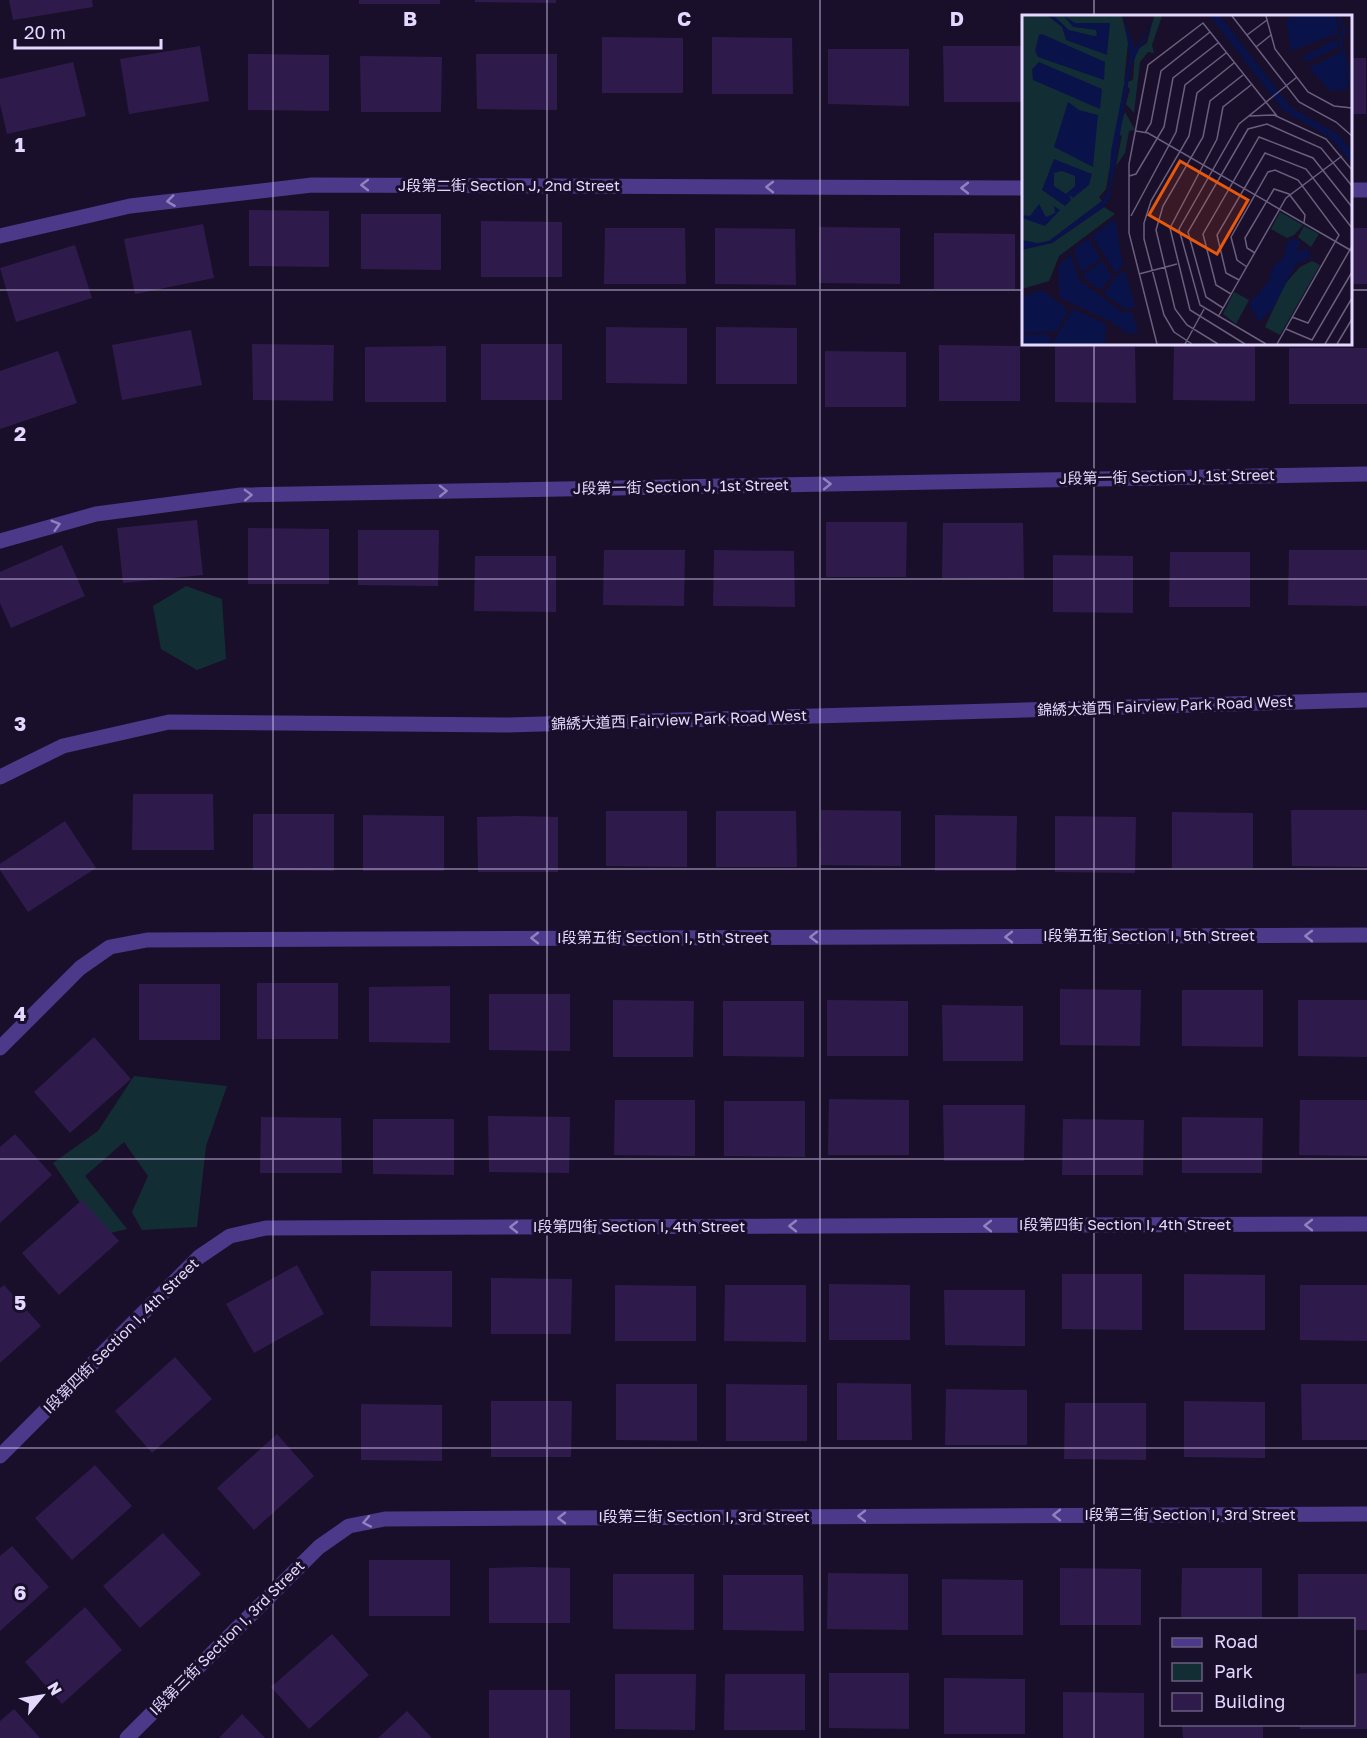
<svg xmlns="http://www.w3.org/2000/svg" width="1367" height="1738" viewBox="0 0 1367 1738" font-family="'Golos Text','Noto Sans TC',sans-serif">
	<style>
		.green { fill: #122e34 }
		.building { fill: #2e1b4b }
		.lines { fill: none; stroke-linecap: round; stroke-linejoin: round }
		.minor { stroke: #4c398a; stroke-width: 15 }
		.oneway { stroke: #9081bf }
		.grid { fill: none; stroke: #e4d8ff; stroke-width: 1.5; stroke-opacity: 0.55 }
		.labels { text-anchor: middle; stroke-width: 6; stroke-linejoin: round; paint-order: stroke }
		.street-label { font-size: 15px; fill: #e4d8ff; stroke: #190f2a }
		.inset-river { fill: none; stroke: #091349; stroke-width: 3 }
		.inset-road { fill: none; stroke: #6a5f7f; stroke-width: 1.5 }
		.view { fill: #e8590c; fill-opacity: 0.15; stroke: #e8590c; stroke-width: 3 }
		.inset-edge { fill: none; stroke: #e4d8ff; stroke-width: 3 }
		.grid-label { font-size: 20px; text-anchor: middle; font-weight: bold; fill: #e4d8ff; stroke: #190f2a; stroke-width: 6; stroke-linejoin: round; paint-order: stroke }
	</style>
	<rect width="100%" height="100%" fill="#190f2a"/>
	<path class="green" d="M186,586L222,599L226,659L197,670L161,649L153,606Z
		M134,1076L227,1086L206,1146L197,1227L142,1230L132,1212L148,1176L124,1142L85,1176L127,1229L102,1235L53,1163L98,1131Z"/>
	<path class="building" d="M9,0H92L93,7L13,20Z
		M359,0H440V4H359Z
		M475,0H556V3L475,2Z
		M602,37L683,38V93H602Z
		M712,37L792,38L793,94H712Z
		M200,46L209,101L129,114L120,59Z
		M943,46H1023V102H944Z
		M828,49H909V106L828,104Z
		M248,54L329,55V111L248,110Z
		M476,54H557V110L477,109Z
		M360,56L442,57L441,112H361Z
		M1350,58H1366V114H1350Z
		M73,62L86,116L7,134L0,104V79Z
		M249,210L329,211V267L249,266Z
		M361,214H441V270L361,269Z
		M481,221L562,222V277H481Z
		M203,224L214,278L135,294L124,239Z
		M819,227L900,228V284L819,283Z
		M605,228H685L686,284H604Z
		M715,228L795,229L796,285L715,284Z
		M1350,228H1367V284H1350Z
		M934,233L1015,234V289H934Z
		M75,245L92,298L16,322L0,268Z
		M606,327L687,328V384L606,383Z
		M716,327L797,328V384H716Z
		M191,330L202,385L122,400L112,345Z
		M252,344L334,345L333,401L253,400Z
		M481,344H562V400H481Z
		M1174,344H1255V401L1173,400Z
		M939,345L1020,346V401H939Z
		M446,346V402H365V347Z
		M1055,346L1135,347L1136,403L1055,402Z
		M1289,348H1367V404H1289Z
		M58,351L77,403L0,429V371Z
		M825,351L906,352V407H825Z
		M197,520L203,575L123,583L117,528Z
		M826,522H907L906,577H826Z
		M943,523H1023L1024,579L942,578Z
		M248,528L329,529V584H248Z
		M358,530H439L438,586L358,585Z
		M62,545L85,596L11,628L0,603V572Z
		M604,550H685L684,606L603,605Z
		M714,550L794,551L795,607L713,606Z
		M1289,550H1367V606L1288,605Z
		M1170,552H1250V607H1169Z
		M1053,555L1133,556V613L1053,612Z
		M475,556H556V612L474,611Z
		M133,794H213L214,850H132Z
		M821,810L901,811V866L820,865Z
		M1291,810H1367V867L1292,866Z
		M606,811H687V867L606,866Z
		M716,811H796L797,867H716Z
		M1172,812L1253,813V868H1172Z
		M253,814H334V871L253,870Z
		M363,815L444,816V871H363Z
		M935,815L1017,816L1016,871H935Z
		M518,816L558,817V872H478L477,817Z
		M1055,816L1136,817L1135,873L1055,872Z
		M65,821L96,868L28,912L0,870V864Z
		M257,983H338V1039H257Z
		M139,984H220V1040H139Z
		M450,986V1043L369,1042V987Z
		M1060,989L1141,990L1140,1046L1060,1045Z
		M1182,990H1263V1047L1182,1046Z
		M489,994H570V1051L489,1050Z
		M613,1000L694,1001L693,1057H613Z
		M827,1000L908,1001V1056H827Z
		M1298,1000H1367V1057L1298,1056Z
		M723,1001H804V1057L723,1056Z
		M942,1005L1023,1006V1061H943Z
		M94,1037L131,1079L70,1133L34,1092Z
		M829,1099L909,1100V1155H828Z
		M615,1100H695V1156L614,1155Z
		M1300,1100H1367V1156L1299,1155Z
		M724,1101H805V1157L724,1156Z
		M943,1105H1025L1024,1161H944Z
		M488,1116L570,1117L569,1173L489,1172Z
		M261,1117L341,1118L342,1173H260Z
		M1182,1117L1263,1118L1262,1173H1182Z
		M373,1119H454V1175L373,1174Z
		M1063,1119L1144,1120L1143,1175H1062Z
		M15,1134L52,1175L0,1223V1147Z
		M82,1200L119,1241L59,1295L22,1253Z
		M297,1265L324,1314L254,1353L226,1304Z
		M371,1271H452V1327L370,1326Z
		M1062,1274H1142V1330L1062,1329Z
		M1184,1274L1265,1275V1330H1184Z
		M491,1278L572,1279L571,1334H491Z
		M829,1284L910,1285V1340H829Z
		M4,1285L41,1326L0,1363V1288Z
		M615,1285L696,1286V1341H615Z
		M725,1285H806V1342L724,1341Z
		M1300,1285H1367V1341L1300,1340Z
		M944,1290H1025V1346L945,1345Z
		M175,1357L212,1399L152,1453L115,1411Z
		M837,1383L911,1384L912,1440H837Z
		M616,1384H697V1441L616,1440Z
		M726,1384L807,1385V1441H726Z
		M1301,1384H1367V1440H1302Z
		M946,1389L1027,1390V1445H945Z
		M491,1401H572L571,1457H491Z
		M1184,1401L1265,1402V1458L1184,1457Z
		M1065,1403H1146V1460L1064,1459Z
		M361,1404L442,1405V1461L361,1460Z
		M277,1434L314,1476L254,1530L217,1488Z
		M95,1465L132,1506L72,1560L35,1518Z
		M163,1533L201,1574L140,1628L103,1586Z
		M12,1546L49,1587L0,1631V1556Z
		M369,1560H450V1616H369Z
		M530,1567L570,1568V1623H489V1568Z
		M1060,1568L1141,1569V1625H1060Z
		M1182,1568H1262V1620H1181Z
		M828,1573L908,1574V1630L827,1629Z
		M613,1574H694V1630L613,1629Z
		M1298,1574H1367V1630H1354V1620H1298Z
		M723,1575H803L804,1631L723,1630Z
		M942,1579L1023,1580V1635H942Z
		M85,1607L122,1650L62,1704L25,1662Z
		M332,1634L369,1675L309,1729L271,1687Z
		M829,1673H909V1729L829,1728Z
		M1367,1673V1729H1300V1725H1353L1354,1674Z
		M615,1674H696L695,1730L615,1729Z
		M725,1674H805V1730H724Z
		M944,1678L1025,1679V1734H944Z
		M489,1690H570V1738H489Z
		M1063,1692L1144,1693V1738H1063Z
		M14,1709L40,1738H0V1721Z
		M407,1711L432,1738H378Z
		M242,1714L265,1738H219Z
		M1182,1725H1263V1738H1183Z"/>
	<g class="lines">
		<path class="minor" d="M1350,190H1367
			M0,236L130,206L312,185L1024,188
			M0,541L96,514L241,495L1367,474
			M0,777L63,746L169,722L507,725L1367,700
			M0,1048L80,968L110,947L147,940L1367,935
			M0,1456L199,1257L230,1236L266,1228L1367,1224
			M127,1738L319,1547L349,1526L385,1519L1367,1514"/>
	</g>
	<defs><path id="oneway-chevron" d="M-2-3.5L2.5 0L-2 3.5" fill="none" stroke-width="1.6" stroke-linecap="round" stroke-linejoin="round" transform="scale(1.5)"/></defs>
	<g class="oneway">
		<use href="#oneway-chevron" transform="translate(365 185) rotate(-180)"/>
		<use href="#oneway-chevron" transform="translate(770 187) rotate(-180)"/>
		<use href="#oneway-chevron" transform="translate(965 188) rotate(-180)"/>
		<use href="#oneway-chevron" transform="translate(171 201) rotate(173)"/>
		<use href="#oneway-chevron" transform="translate(827 484) rotate(-1)"/>
		<use href="#oneway-chevron" transform="translate(443 491) rotate(-1)"/>
		<use href="#oneway-chevron" transform="translate(248 495) rotate(-2)"/>
		<use href="#oneway-chevron" transform="translate(56 525) rotate(-16)"/>
		<use href="#oneway-chevron" transform="translate(1309 936) rotate(180)"/>
		<use href="#oneway-chevron" transform="translate(814 937) rotate(180)"/>
		<use href="#oneway-chevron" transform="translate(1009 937) rotate(180)"/>
		<use href="#oneway-chevron" transform="translate(535 938) rotate(180)"/>
		<use href="#oneway-chevron" transform="translate(1309 1225) rotate(180)"/>
		<use href="#oneway-chevron" transform="translate(793 1226) rotate(180)"/>
		<use href="#oneway-chevron" transform="translate(988 1226) rotate(180)"/>
		<use href="#oneway-chevron" transform="translate(514 1227) rotate(180)"/>
		<use href="#oneway-chevron" transform="translate(1057 1515) rotate(180)"/>
		<use href="#oneway-chevron" transform="translate(862 1516) rotate(180)"/>
		<use href="#oneway-chevron" transform="translate(562 1518) rotate(180)"/>
		<use href="#oneway-chevron" transform="translate(367 1522) rotate(169)"/>
	</g>
	<path class="grid" d="M273,0V1738M547,0V1738M820,0V1738M1094,0V16M0,290H1024M1350,290H1367M1094,344V1738M0,579H1367M0,869H1367M0,1159H1367M0,1448H1367"/>
	<g class="labels">
		<g class="street-label">
			<text x="509" y="191">J段第二街 Section J, 2nd Street</text>
			<text transform="translate(1167 477) rotate(-1)" y="5">J段第一街 Section J, 1st Street</text>
			<text transform="translate(681 487) rotate(-1)" y="5">J段第一街 Section J, 1st Street</text>
			<text transform="translate(1165 706) rotate(-2)" y="5">錦綉大道西 Fairview Park Road West</text>
			<text transform="translate(679 720) rotate(-2)" y="5">錦綉大道西 Fairview Park Road West</text>
			<text x="1149" y="941">I段第五街 Section I, 5th Street</text>
			<text x="663" y="943">I段第五街 Section I, 5th Street</text>
			<text x="1125" y="1230">I段第四街 Section I, 4th Street</text>
			<text x="639" y="1232">I段第四街 Section I, 4th Street</text>
			<text transform="translate(121 1336) rotate(-45)" y="5">I段第四街 Section I, 4th Street</text>
			<text x="1190" y="1520">I段第三街 Section I, 3rd Street</text>
			<text x="704" y="1522">I段第三街 Section I, 3rd Street</text>
			<text transform="translate(227 1638) rotate(-45)" y="5">I段第三街 Section I, 3rd Street</text>
		</g>
	</g>
	<g transform="translate(1022 15)">
		<rect width="330" height="330" fill="#190f2a"/>
		<path d="M0,1H100L106,27L102,68L111,65L113,36L125,28L132,1H140L130,30L132,38L126,37L118,47L112,98L104,89L108,74L102,69L84,174L77,182L80,186L27,226L0,232ZM103,97L113,115L107,116L103,138L94,151L100,120L95,122ZM82,192L93,199L37,241L27,266L0,274L1,234L30,228ZM258,197L281,210L272,220L265,223L249,214ZM282,211L297,219L289,232L276,222ZM290,246L298,250L258,320L243,312L263,269L278,252ZM212,277L227,285L214,309L201,299Z" fill="#122e34"/>
		<path d="M26,1L33,2L47,15L72,21L75,20L74,15L51,12L42,1L53,8H88L85,40L44,25L40,12ZM102,1L113,34L133,1L109,51L88,182L82,192L30,228L0,235V225L15,228L27,226L80,186L87,174L89,136L108,41ZM188,1H198L269,92L317,120L330,136V149L310,124L261,95ZM272,1H314L317,18L269,36L264,5ZM20,19L83,47L82,65L16,42L13,36L17,20ZM314,24L317,32L285,47L280,42ZM321,36L326,74L308,76L287,53ZM17,47L80,74L78,94L11,65L10,54ZM46,87L57,95L76,100L71,152L32,132ZM32,144L70,159L67,170L51,183L47,180L49,185L43,191L20,175ZM40,156L53,161V171L44,179L32,171V158ZM17,189L24,202L33,198L32,191L38,195L23,211L0,203V200L8,201ZM93,204L101,251L94,258L70,221ZM66,223L79,244L59,257L52,235ZM270,223L279,227L274,238L285,233L289,242L274,249L250,295L237,307L227,289L247,266L251,252L262,242L264,229ZM49,239L57,265L100,297L110,298L116,317L107,319L88,306L38,283L36,252ZM80,246L90,261L78,275L60,261ZM103,256L113,291L105,295L82,279L95,260ZM20,275L46,295L35,316L0,318V282ZM51,294L84,309L83,329H30ZM23,319L30,321L26,329H0V320Z" fill="#091349" fill-rule="evenodd"/>
		<path class="inset-river" d="M317,1L323,17L318,21L330,74"/>
		<path class="inset-road" d="M210,1L277,87L314,107L330,121M244,1L253,34L286,77L312,91L330,93M225,20L245,5M234,32L249,20M227,101L252,100L304,124L330,155M114,116L126,118L330,236M123,118L129,108L139,56L188,17M107,161L114,159L142,112L151,63L196,28M109,201L154,117L163,70L204,38M233,238L225,233L223,223L252,174L267,179L283,200L282,208M225,252L215,245L209,222L246,157L253,155L276,165L317,220L255,329M117,259L155,249M217,265L204,258L195,220L243,138L284,154L330,213M209,279L194,270L181,219L237,122L291,143L330,192M201,293L184,282L166,217L226,114L245,109L299,133L330,171M196,302L264,183L320,141M270,302L286,308L330,231M264,314L290,325L330,257M135,329L107,218V149L126,50L181,8L255,101M163,329L182,294M170,329L152,317L142,300L122,224V208L129,186L167,121L175,78L212,48M196,329L165,310L153,294L134,215L141,191L181,122L188,86L221,60M223,329L168,295L148,213L195,124L201,92L229,70M244,329L178,290L157,214L217,109L275,62M303,329L330,283M315,329L330,304"/>
		<path class="view" d="M158,146L226,185L195,239L127,200Z"/>
		<rect width="330" height="330" class="inset-edge"/>
	</g>
	<g class="grid-label">
		<text x="410" y="26">B</text>
		<text x="684" y="26">C</text>
		<text x="957" y="26">D</text>
		<text x="20" y="152">1</text>
		<text x="20" y="441">2</text>
		<text x="20" y="731">3</text>
		<text x="20" y="1021">4</text>
		<text x="20" y="1310">5</text>
		<text x="20" y="1600">6</text>
	</g>
	<rect x="1160" y="1618" width="195" height="108" fill="#190f2a" stroke="#6a5f7f" stroke-width="1.5"/>
	<rect x="1172" y="1638" width="30" height="9" fill="#4c398a" stroke="#6a5f7f" stroke-width="1.5"/>
	<text x="1214" y="1648" font-size="18" fill="#e4d8ff">Road</text>
	<rect x="1172" y="1663" width="30" height="18" fill="#122e34" stroke="#6a5f7f" stroke-width="1.5"/>
	<text x="1214" y="1678" font-size="18" fill="#e4d8ff">Park</text>
	<rect x="1172" y="1693" width="30" height="18" fill="#2e1b4b" stroke="#6a5f7f" stroke-width="1.5"/>
	<text x="1214" y="1708" font-size="18" fill="#e4d8ff">Building</text>
	<g transform="translate(42 1696) rotate(60)" stroke="#190f2a" stroke-width="4.5" paint-order="stroke">
	<path d="M0-4.5L10 22L0 15L-10 22Z" fill="#e4d8ff"/>
	<text y="-9" font-size="16" font-weight="bold" text-anchor="middle" fill="#e4d8ff">N</text>
	</g>
	<path d="M15 39v9h146v-9" fill="none" stroke="#e4d8ff" stroke-width="3"/>
	<text x="24" y="39" font-size="18" fill="#e4d8ff" stroke="#190f2a" stroke-width="4.5" paint-order="stroke">20 m</text>
</svg>
